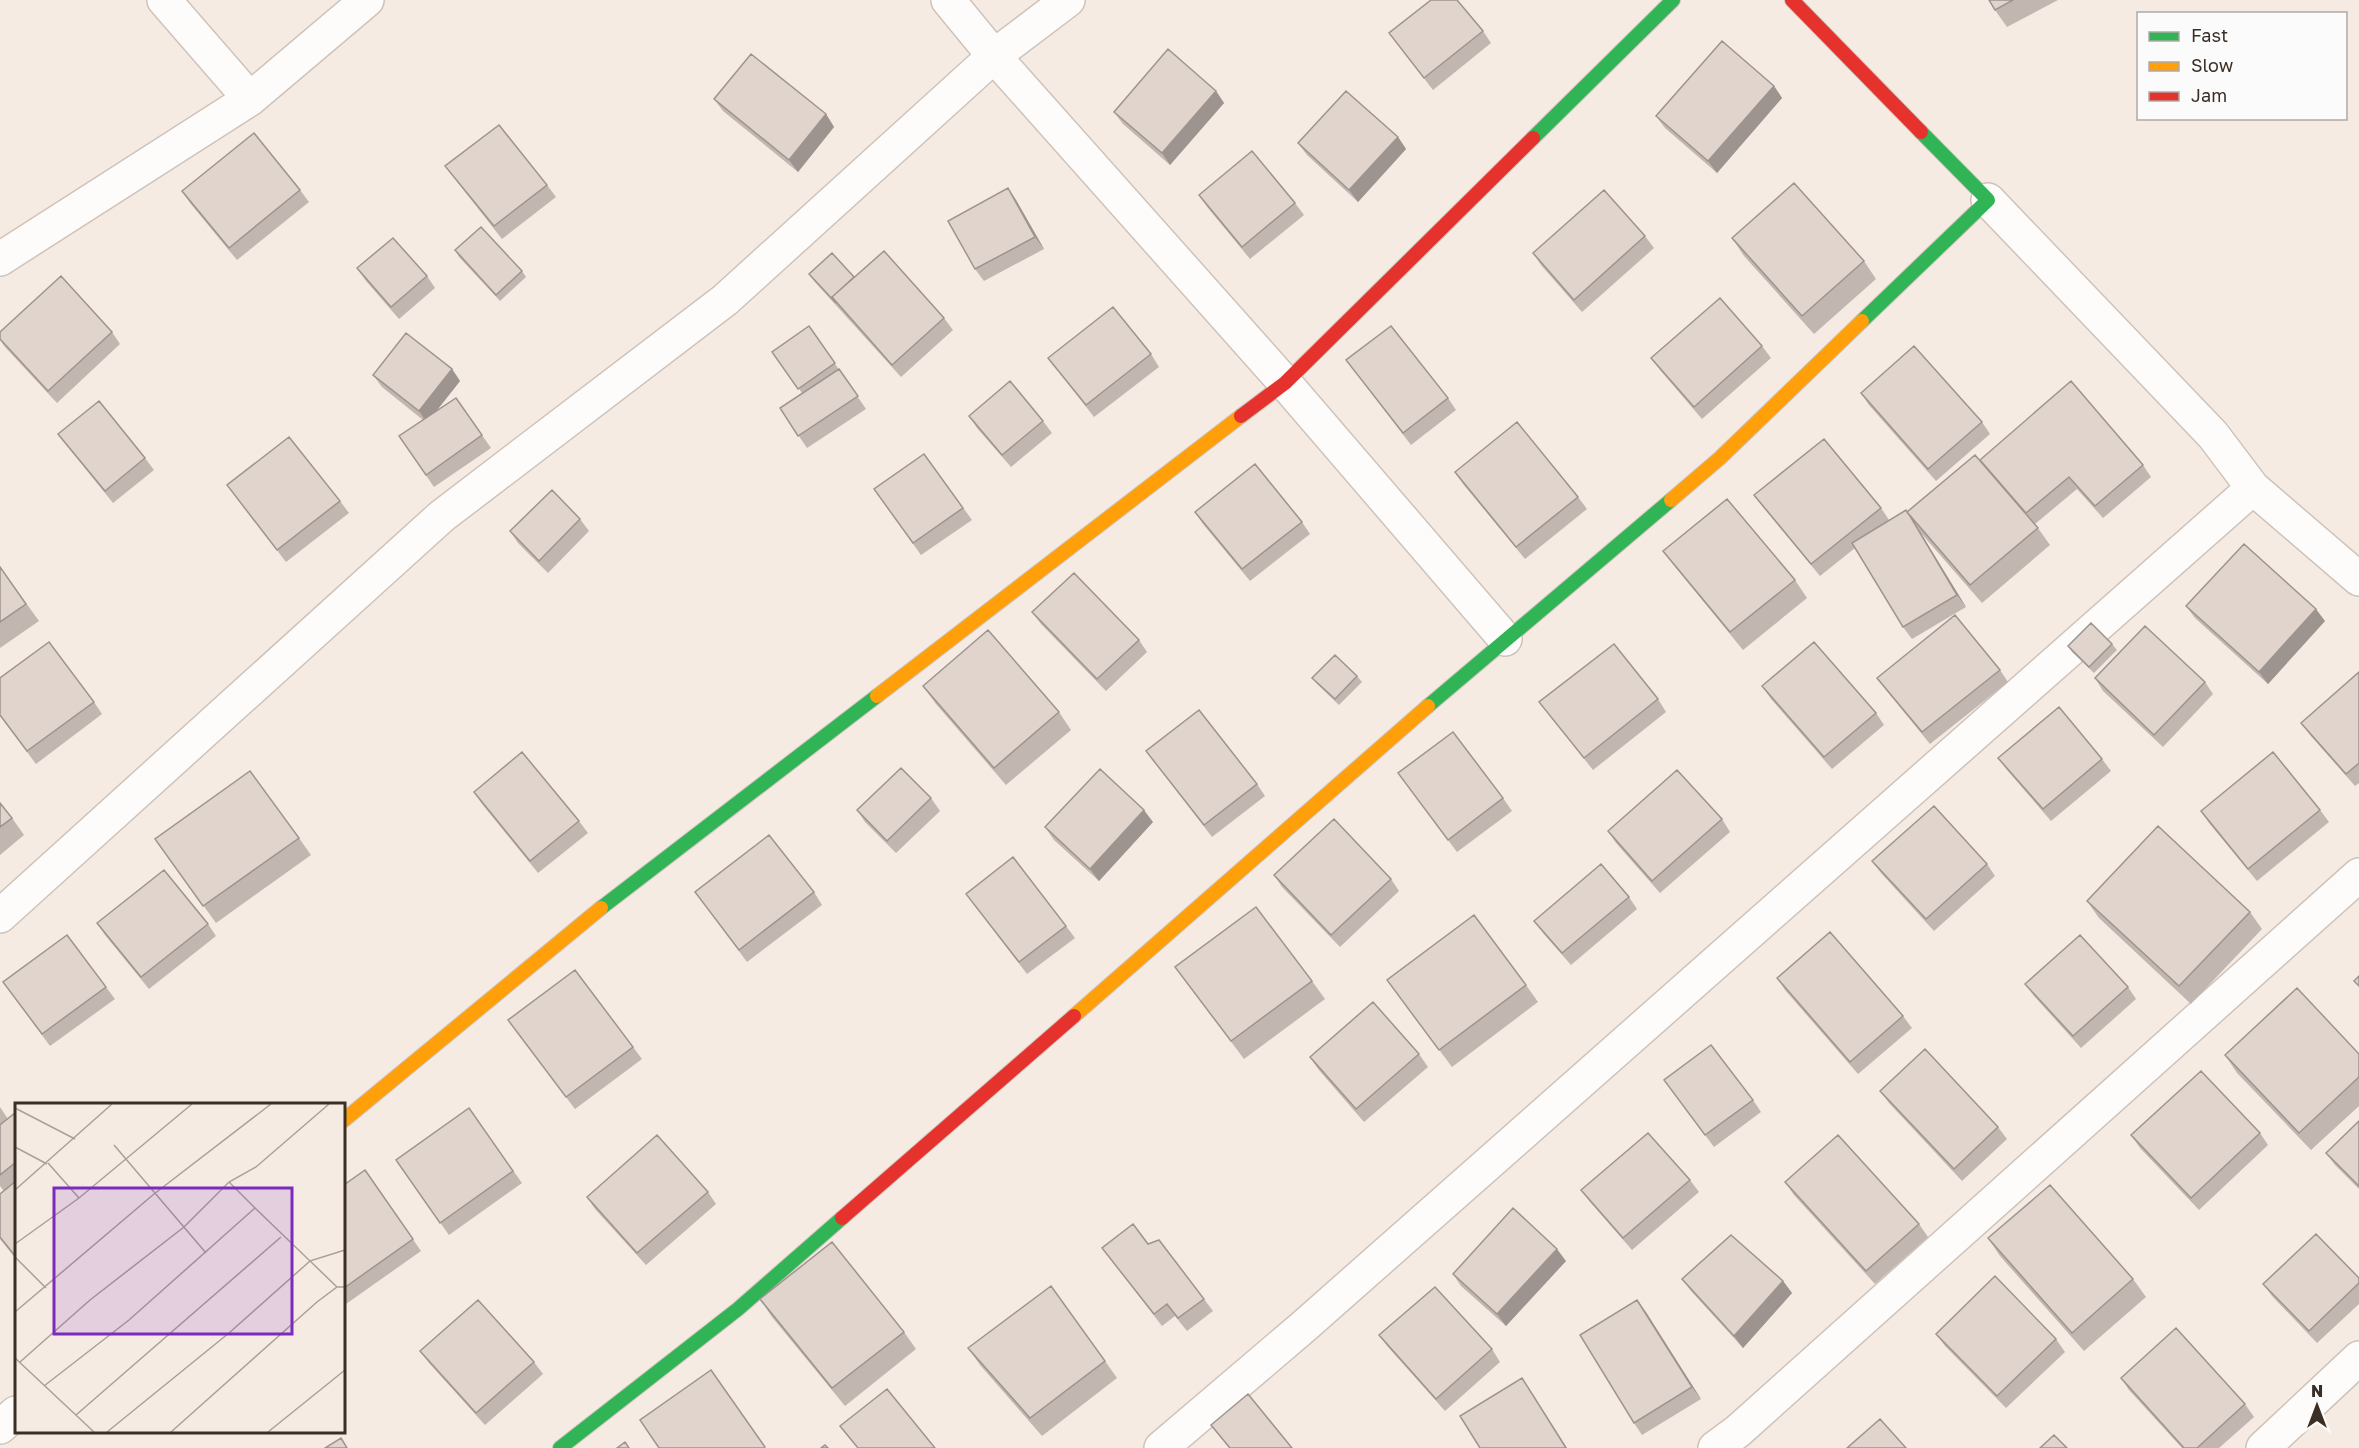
<svg xmlns="http://www.w3.org/2000/svg" width="2359" height="1448" viewBox="0 0 2359 1448" font-family="'Golos Text',sans-serif">
	<style>
		.lines { fill: none; stroke-linecap: round; stroke-linejoin: round }
		.street-casing { stroke: #cec3bb; stroke-width: 36 }
		.fast-casing { stroke: #cec3bb; stroke-width: 16 }
		.slow-casing { stroke: #cec3bb; stroke-width: 16 }
		.jam-casing { stroke: #cec3bb; stroke-width: 16 }
		.street { stroke: #fefcfb; stroke-width: 33 }
		.fast { stroke: #30b455; stroke-width: 14 }
		.slow { stroke: #ff9f0a; stroke-width: 14 }
		.jam { stroke: #e5322d; stroke-width: 14 }
		.wall { fill: #c1b6b0 }
		.shaded-wall { fill: #9d9490 }
		.building { fill: #e0d4cd; stroke: #9d9490; stroke-width: 1.5 }
		.inset-road { fill: none; stroke: #ab9f97; stroke-width: 1.5 }
		.view { fill: #7b2cbf; fill-opacity: 0.15; stroke: #7b2cbf; stroke-width: 3 }
		.inset-edge { fill: none; stroke: #3b2e25; stroke-width: 3 }
	</style>
	<rect width="100%" height="100%" fill="#f6ebe3"/>
	<g class="lines">
		<defs>
			<path id="street" d="M164,0L250,99
				M948,0L994,56L1285,383L1505,639
				M1988,200L2213,435L2253,488L2359,579
				M0,259L250,99L367,0
				M0,916L442,516L725,300L994,56L1068,0
				M0,1427L16,1413
				M1161,1448L1302,1328L2253,488
				M1715,1448L1738,1431L2359,875
				M2263,1448L2359,1358"/>
			<path id="fast" d="M1533,138L1673,0
				M1862,321L1988,200L1921,132
				M1428,706L1671,500
				M601,908L877,696
				M560,1448L738,1309L842,1218"/>
			<path id="slow" d="M1671,500L1720,458L1862,321
				M877,696L1241,416
				M1074,1016L1428,706
				M344,1120L601,908"/>
			<path id="jam" d="M1792,0L1921,132
				M1241,416L1285,383L1533,138
				M842,1218L1074,1016"/>
		</defs>
		<use href="#street" class="street-casing"/>
		<use href="#fast" class="fast-casing"/>
		<use href="#slow" class="slow-casing"/>
		<use href="#jam" class="jam-casing"/>
		<use href="#street" class="street"/>
		<use href="#fast" class="fast"/>
		<use href="#slow" class="slow"/>
		<use href="#jam" class="jam"/>
	</g>
	<path class="wall" d="M1989,0H2058L2007,27L1995,10Z
		M1483,31L1491,43L1433,90L1389,33Z
		M1774,86L1782,98L1717,173L1665,128L1656,116Z
		M1216,91L1224,103L1170,165L1123,124L1114,112Z
		M714,99L826,114L834,127L798,172L723,111Z
		M1398,137L1406,149L1358,202L1307,155L1298,143Z
		M445,166L547,185L556,197L502,239L454,178Z
		M1008,188L1016,200L1044,249L984,281L975,269Z
		M300,190L309,202L237,260L190,203L182,191Z
		M1199,195L1295,203L1304,215L1250,259L1208,208Z
		M1645,236L1654,248L1582,312L1541,265L1533,253Z
		M1732,238L1864,261L1876,279L1814,334L1744,256Z
		M455,250L522,271L526,277L500,301L459,257Z
		M357,268L427,276L435,288L399,319L366,281Z
		M809,274L854,277L944,318L953,330L901,377L814,281Z
		M809,326L866,409L807,448L780,408L802,393L772,352Z
		M0,332H112L120,344L57,403L5,347L0,340Z
		M1762,346L1771,358L1702,419L1660,370L1651,358Z
		M1151,354L1159,367L1094,417L1048,358Z
		M1346,360L1448,398L1456,410L1411,445Z
		M452,369L460,381L437,410L456,398L491,448L434,487L399,436L423,420L382,387L373,375Z
		M1861,393L1982,422L1990,434L1936,481L1869,405Z
		M969,416L1043,421L1052,433L1011,467L977,428Z
		M58,434L145,458L154,470L113,503L67,446Z
		M924,454L972,520L921,555L874,489Z
		M1980,460L2143,465L2151,477L2103,518L2077,489L2035,524L2050,545L1982,603L1920,532L1966,607L1912,639L1903,627L1855,548L1820,576L1763,507L1754,495L1881,508L1889,520L1907,512Z
		M1455,472L1578,497L1587,509L1525,559L1463,484Z
		M227,485L340,501L349,513L286,562Z
		M1195,512L1302,522L1310,534L1250,581L1203,524Z
		M580,519L589,531L548,573L518,543L510,531Z
		M1663,551L1795,580L1807,598L1743,650L1676,568Z
		M0,567L39,621L0,648Z
		M2186,606L2325,621L2268,684L2195,618Z
		M1032,612L1139,640L1147,652L1106,691L1041,624Z
		M2112,644L2117,650L2094,673L2072,652L2068,646Z
		M2000,670L2008,682L1930,744L1886,690L1877,678Z
		M2359,672V783L2355,786L2310,735L2301,723Z
		M1357,676L1362,682L1339,705L1317,684L1312,678Z
		M0,678L94,702L102,714L36,764L0,716Z
		M2095,678L2205,682L2213,694L2163,747L2103,691Z
		M923,686L1059,712L1071,730L1006,785L936,704Z
		M1762,686L1876,713L1884,725L1832,769L1771,699Z
		M1658,699L1666,712L1593,770L1539,702Z
		M1146,751L1257,784L1265,796L1212,837Z
		M1998,758L2102,759L2111,771L2051,821L2007,770Z
		M1398,773L1503,798L1512,811L1457,852Z
		M474,792L579,821L588,833L538,873L482,804Z
		M931,798L940,811L896,853L865,822L857,810Z
		M0,803L12,818L24,835L0,855Z
		M2320,810L2329,822L2257,881L2209,823L2201,811Z
		M1722,819L1730,832L1660,893L1616,843L1608,831Z
		M1153,822L1099,881L1054,840L1045,827Z
		M299,838L311,855L216,923L155,839Z
		M1872,861L1987,864L1995,876L1934,931L1881,873Z
		M1274,875L1391,879L1399,891L1340,947L1282,887Z
		M695,892H814L822,905L747,962Z
		M966,894L1066,926L1075,938L1027,974Z
		M1629,897L1637,909L1571,965L1543,933L1534,921Z
		M2087,901L2250,912L2262,929L2191,1004L2099,918Z
		M97,923L208,924L216,936L149,989L105,935Z
		M1175,967L1312,981L1325,999L1244,1059Z
		M1777,978L1903,1016L1912,1028L1858,1074L1785,990Z
		M1387,980L1526,985L1538,1002L1452,1067Z
		M3,982L106,987L115,999L50,1046Z
		M2025,984L2128,987L2136,999L2081,1048L2034,996Z
		M508,1020L633,1047L642,1059L575,1109Z
		M1419,1054L1428,1067L1364,1122L1318,1069L1310,1057Z
		M2359,1054V1106L2311,1150L2237,1073L2225,1055Z
		M1664,1080L1753,1100L1761,1112L1714,1147Z
		M1880,1091L1998,1127L2007,1139L1962,1181L1889,1103Z
		M0,1107L8,1119L16,1112V1259L0,1239V1194L4,1191L0,1186Z
		M469,1108L522,1183L449,1235L396,1160Z
		M2359,1121V1189L2335,1165L2326,1153Z
		M2260,1133L2268,1145L2199,1210L2140,1148L2131,1135Z
		M365,1170L421,1251L346,1304L344,1300V1185Z
		M1690,1180L1699,1192L1632,1250L1590,1202L1581,1190Z
		M1785,1182L1919,1224L1928,1237L1875,1284L1794,1195Z
		M708,1192L716,1204L646,1265L595,1209L587,1197Z
		M1988,1238L2133,1279L2146,1297L2084,1351L2000,1256Z
		M1148,1244L1204,1299L1213,1311L1187,1331L1175,1316L1162,1326L1102,1248Z
		M1566,1261L1506,1326L1461,1286L1453,1274Z
		M2359,1278V1304L2317,1343L2272,1296L2263,1284Z
		M1682,1279L1783,1281L1792,1293L1743,1348L1691,1291Z
		M760,1299L904,1332L916,1349L845,1406L772,1317Z
		M1637,1300L1701,1399L1642,1435L1634,1423Z
		M1936,1334L2056,1339L2065,1352L2006,1408L1945,1346Z
		M1379,1335L1492,1349L1500,1362L1445,1411L1388,1347Z
		M968,1348L1105,1361L1117,1378L1042,1436L980,1365Z
		M420,1351L534,1362L543,1374L485,1425L429,1363Z
		M2121,1378L2245,1404L2254,1417L2219,1448H2182L2129,1390Z
		M1211,1425L1292,1448H1229Z"/>
	<path class="shaded-wall" d="M1774,86L1782,98L1717,173L1708,161Z
		M1216,91L1224,103L1170,165L1162,153Z
		M826,114L834,127L798,172L789,160Z
		M1398,137L1406,149L1358,202L1349,190Z
		M1008,188L1016,200L1044,249L1035,237Z
		M452,369L460,381L427,423L419,411Z
		M1914,523L1920,532L1966,607L1957,595Z
		M2316,609L2325,621L2268,684L2259,672Z
		M1144,810L1153,822L1099,881L1090,869Z
		M1557,1249L1566,1261L1506,1326L1497,1314Z
		M1783,1281L1792,1293L1743,1348L1734,1336Z
		M1637,1300L1646,1312L1701,1399L1692,1387Z
		M1522,1378L1534,1396L1567,1448H1566Z"/>
	<path class="building" d="M1431,0H1457L1483,31L1424,78L1389,33Z
		M1989,0H2013L1995,10Z
		M1722,41L1774,86L1708,161L1656,116Z
		M1168,49L1216,91L1162,153L1114,112Z
		M751,54L826,114L789,160L714,99Z
		M1346,91L1398,137L1349,190L1298,143Z
		M499,125L547,185L494,226L445,166Z
		M254,133L300,190L229,248L182,191Z
		M1252,151L1295,203L1242,247L1199,195Z
		M1794,183L1864,261L1802,316L1732,238Z
		M1008,188L1035,237L975,269L948,221Z
		M1604,190L1645,236L1574,300L1533,253Z
		M481,227L522,271L496,295L455,250Z
		M393,238L427,276L391,307L357,268Z
		M884,251L944,318L892,365L832,297Z
		M832,253L854,277L832,297L836,303L809,274Z
		M61,276L112,332L48,391L0,339V332Z
		M1720,298L1762,346L1694,407L1651,358Z
		M1113,307L1151,354L1086,405L1048,358Z
		M809,326L835,363L798,389L772,352Z
		M1391,326L1448,398L1403,433L1346,360Z
		M406,333L452,369L419,411L373,375Z
		M1914,346L1982,422L1928,469L1861,393Z
		M839,369L858,396L798,436L780,408Z
		M1010,381L1043,421L1002,455L969,416Z
		M2071,381L2143,465L2095,506L2069,477L2026,513L1980,460Z
		M456,398L482,435L426,475L399,436Z
		M99,401L145,458L105,491L58,434Z
		M1517,422L1578,497L1516,547L1455,472Z
		M289,437L340,501L277,550L227,485Z
		M1824,439L1881,508L1811,564L1754,495Z
		M924,454L963,508L913,543L874,489Z
		M1975,455L2038,528L1970,585L1907,512Z
		M1255,464L1302,522L1242,569L1195,512Z
		M552,490L580,519L539,561L510,531Z
		M1727,499L1795,580L1730,632L1663,551Z
		M1906,510L1907,512L1910,516L1957,595L1903,627L1852,543Z
		M2244,544L2316,609L2259,672L2186,606Z
		M0,567L26,604L0,622Z
		M1074,573L1139,640L1097,679L1032,612Z
		M1955,615L2000,670L1922,732L1877,678Z
		M2091,623L2112,644L2089,667L2068,646Z
		M2145,626L2205,682L2154,735L2095,678Z
		M988,630L1059,712L994,768L923,686Z
		M49,642L94,702L27,751L0,715V678Z
		M1814,642L1876,713L1824,757L1762,686Z
		M1614,644L1658,699L1584,758L1539,702Z
		M1335,655L1357,676L1335,699L1312,678Z
		M2359,672V763L2346,774L2301,723Z
		M2059,707L2102,759L2043,809L1998,758Z
		M1199,710L1257,784L1204,825L1146,751Z
		M1453,732L1503,798L1448,840L1398,773Z
		M522,752L579,821L530,861L474,792Z
		M2273,752L2320,810L2248,869L2201,811Z
		M901,768L931,798L887,841L857,810Z
		M1100,769L1144,810L1090,869L1045,827Z
		M1677,770L1722,819L1652,881L1608,831Z
		M250,771L299,838L203,906L155,839Z
		M0,803L12,818L0,827Z
		M1934,806L1987,864L1926,919L1872,861Z
		M1334,819L1391,879L1331,935L1274,875Z
		M2158,826L2250,912L2179,986L2087,901Z
		M769,835L814,892L739,950L695,892Z
		M1013,857L1066,926L1019,962L966,894Z
		M1601,864L1629,897L1562,953L1534,921Z
		M164,870L208,924L141,977L97,923Z
		M1256,907L1312,981L1231,1041L1175,967Z
		M1474,915L1526,985L1439,1050L1387,980Z
		M1830,932L1903,1016L1850,1062L1777,978Z
		M67,935L106,987L42,1034L3,982Z
		M2080,935L2128,987L2073,1036L2025,984Z
		M575,970L633,1047L566,1097L508,1020Z
		M2359,976V986L2354,981Z
		M2297,988L2359,1054V1077L2299,1133L2225,1055Z
		M1373,1002L1419,1054L1356,1109L1310,1057Z
		M1711,1045L1753,1100L1705,1135L1664,1080Z
		M1925,1049L1998,1127L1954,1169L1880,1091Z
		M2201,1071L2260,1133L2191,1198L2131,1135Z
		M469,1108L513,1171L440,1223L396,1160Z
		M16,1112V1162L0,1175V1125Z
		M2359,1121V1186L2326,1153Z
		M1648,1133L1690,1180L1623,1238L1581,1190Z
		M657,1135L708,1192L637,1253L587,1197Z
		M1838,1135L1919,1224L1866,1271L1785,1182Z
		M365,1170L413,1239L344,1288V1185Z
		M16,1181V1257L0,1237V1194Z
		M2050,1185L2133,1279L2072,1333L1988,1238Z
		M1513,1208L1557,1249L1497,1314L1453,1274Z
		M1133,1224L1148,1244L1159,1240L1204,1299L1178,1318L1167,1304L1154,1314L1102,1248Z
		M2316,1234L2359,1278V1283L2309,1331L2263,1284Z
		M1731,1235L1783,1281L1734,1336L1682,1279Z
		M832,1242L904,1332L832,1388L760,1299Z
		M1995,1276L2056,1339L1997,1396L1936,1334Z
		M1051,1286L1105,1361L1030,1418L968,1348Z
		M1435,1287L1492,1349L1436,1399L1379,1335Z
		M478,1300L534,1362L476,1413L420,1351Z
		M1637,1300L1692,1387L1634,1423L1580,1335Z
		M2176,1328L2245,1404L2197,1448H2184L2121,1378Z
		M711,1370L765,1447L764,1448H659L640,1420Z
		M1522,1378L1566,1448H1480L1460,1416Z
		M887,1389L935,1448H858L840,1426Z
		M1248,1394L1292,1448H1230L1211,1425Z
		M1880,1419L1906,1448H1847Z
		M2054,1435L2067,1448H2040Z
		M341,1438L347,1448H325Z
		M625,1442L629,1448H617Z
		M825,1445L828,1448H821Z"/>
	<g transform="translate(15 1103)">
		<rect width="330" height="330" fill="#f6ebe3"/>
		<path class="inset-road" d="M0,5L60,36M99,42L191,150M0,44L32,61M33,60L64,95M0,87L97,1M240,105L295,158L330,147M0,141L64,95L177,1M0,154L31,185M0,209L139,91L256,1M0,255L79,329M5,259L75,197L169,124L214,79L241,64L314,1M29,283L114,217L240,105L214,79M61,312L266,134M92,329L214,230L295,158L322,184M156,329L302,199L322,184H330M253,329L330,267"/>
		<path class="view" d="M39,85H277V231H39Z"/>
		<rect width="330" height="330" class="inset-edge"/>
	</g>
	<rect x="2137" y="12" width="210" height="108" fill="#fbfbfb" stroke="#aea9a5" stroke-width="1.5"/>
	<rect x="2149" y="32" width="30" height="9" fill="#30b455" stroke="#aea9a5" stroke-width="1.5"/>
	<text x="2191" y="42" font-size="18" fill="#3b2e25">Fast</text>
	<rect x="2149" y="62" width="30" height="9" fill="#ff9f0a" stroke="#aea9a5" stroke-width="1.5"/>
	<text x="2191" y="72" font-size="18" fill="#3b2e25">Slow</text>
	<rect x="2149" y="92" width="30" height="9" fill="#e5322d" stroke="#aea9a5" stroke-width="1.5"/>
	<text x="2191" y="102" font-size="18" fill="#3b2e25">Jam</text>
	<g transform="translate(2317 1406)" stroke="#fbfbfb" stroke-width="4.5" paint-order="stroke">
	<path d="M0-4.5L10 22L0 15L-10 22Z" fill="#3b2e25"/>
	<text y="-9" font-size="16" font-weight="bold" text-anchor="middle" fill="#3b2e25">N</text>
	</g>
</svg>
